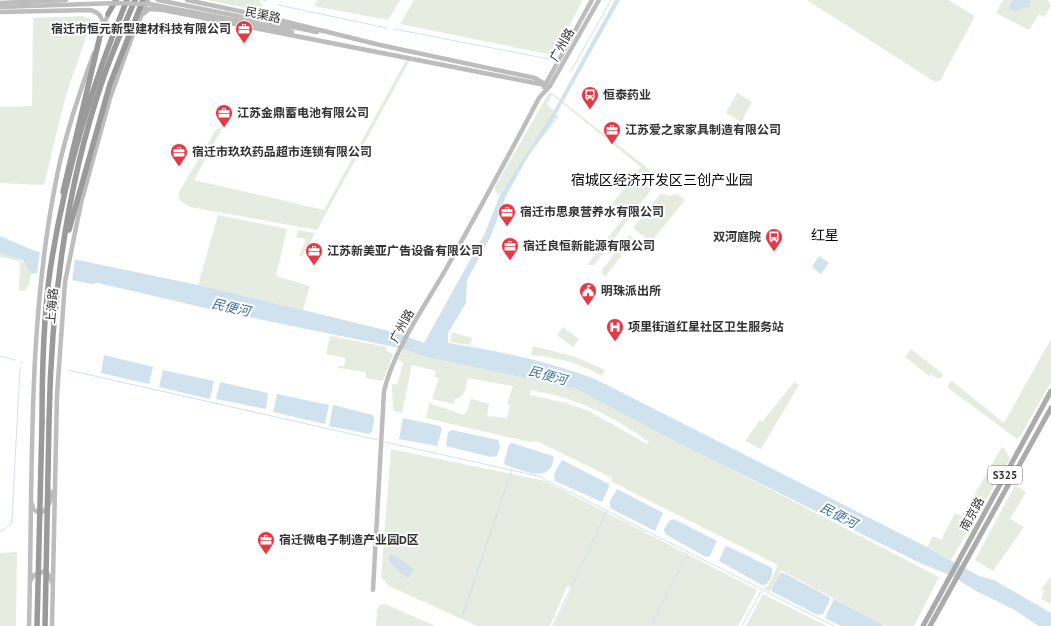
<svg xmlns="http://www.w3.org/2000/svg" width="1051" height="626" viewBox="0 0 1051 626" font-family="'PT Sans','Noto Sans SC',sans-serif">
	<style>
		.green { fill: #e6ecdf; fill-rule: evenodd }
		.water { fill: #cfe2ee }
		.pier { fill: #fff }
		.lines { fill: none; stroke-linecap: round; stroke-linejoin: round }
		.stream { stroke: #cfe2ee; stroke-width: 1 }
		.secondary { stroke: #bdbdbd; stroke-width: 4.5 }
		.primary { stroke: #ababab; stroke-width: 5 }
		.highway { stroke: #9a9a9a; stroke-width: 5.5 }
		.secondary-bridge { stroke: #bdbdbd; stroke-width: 4.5 }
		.highway-bridge { stroke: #9a9a9a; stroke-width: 5.5 }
		.labels { text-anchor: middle; stroke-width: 4; stroke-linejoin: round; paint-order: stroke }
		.shield { fill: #fff; stroke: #707070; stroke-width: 1 }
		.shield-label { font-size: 11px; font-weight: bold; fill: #333 }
		.street-label { font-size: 12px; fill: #333; stroke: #fff }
		.poi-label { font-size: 12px; font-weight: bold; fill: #333; stroke: #fff; text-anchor: start }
		.water-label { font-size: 13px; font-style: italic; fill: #3f7597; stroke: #fff }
		.quarter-label { font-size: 14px; fill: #000; stroke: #fff }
	</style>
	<rect width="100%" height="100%" fill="#fff"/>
	<path class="green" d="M207,0H260V3L263,5L260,11Z
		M317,0H400L388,20L314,6Z
		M414,0H583L553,55L400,24Z
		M807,0H948L975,16L942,77L941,80L935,82Z
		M1003,0H1048L1051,6L1044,17L1039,14L1029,30L996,13Z
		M83,16L91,20L90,26L66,95L44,185L0,183V107L32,106L33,18Z
		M406,60H410L317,230L190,207L179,200L180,196L178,194L216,129H219L221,126L223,127L194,180L324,210Z
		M549,93H552L650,170L649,179L651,190L594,265H587L622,220L608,209L641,167L552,95L547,104L559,116L499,195L495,191V187Z
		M737,93L752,102L741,122L726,113Z
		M661,193L669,196L677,194L685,200L651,242L633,228Z
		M218,215L287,229L276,276L310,286L303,310L198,285Z
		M298,230L315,233L302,257L299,255L307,239L296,237Z
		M629,235L634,239L605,277L602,274V270Z
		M0,253C21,258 40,265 26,290L19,291L20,261L0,257Z
		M563,327L579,339L573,347L557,335Z
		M452,332L472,338L470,345L450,342Z
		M330,336L386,347L387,351L393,354L383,381L366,378V372L338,368V366H344L346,358L326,354Z
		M1051,339V382L1021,435L1017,439L948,388V384L952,381L1004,423Z
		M533,346L576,357L605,370L602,376C579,363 557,357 531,355Z
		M911,349L943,374L941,378H937L931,374L929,376L905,357Z
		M403,350L426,357L577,389L939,577L914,626H885L781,570L769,592L763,588L768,586L778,565L626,489L611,481L612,478L537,441L530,442L426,418L429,403L464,415L467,411L471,399L489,404L487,416L507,418L510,406L507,404L513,386L468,378C466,387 466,397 455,399L453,404L432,399L439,378L434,377L436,371L412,365L402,413L395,411L393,409L392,384L397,385L403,363L398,360ZM531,390C574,397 614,416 649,442L647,444L589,411L566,403L530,395Z
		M794,382L799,385L761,449L745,441L760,420L762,422Z
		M1002,447L1005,449L1010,459L951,560L927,547L933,536L941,540L955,513L961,516L965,511Z
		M391,449L545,481L757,590L738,626H554L572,588L567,586L550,626H477L389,586L381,577Z
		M1015,485L1026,492L1010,519L1024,527L993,571L975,560Z
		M17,552L16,626H0V553Z
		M1051,576V604L1041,599L1044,590H1041Z
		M763,594L827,626H746Z
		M385,604L390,606L435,626H376L377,610L380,605Z"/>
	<path class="water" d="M615,0H620L550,125L532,149L506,196L490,238L467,280L466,303L448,333V343C498,351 547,361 595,379L923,545L979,576L994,580L1051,613V626H1038L1015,610L976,591L952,576L920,563L665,436L577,389L426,357L395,347L214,310L98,283L91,284L37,273L31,274L23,260L0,253V236L35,251L198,285L303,310L397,333L424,343L485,233L500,195L551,116Z
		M1013,0H1030V6L1016,11L1010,10L1009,6Z
		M819,256L829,263L821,274L812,267Z
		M104,355L153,367L149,384L101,373Z
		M163,370L214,381L210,399L159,387Z
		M220,382L268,393L266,409L216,399Z
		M277,394L329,405L325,424L273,412Z
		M333,405L373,415L374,420L372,432L369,434L329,426Z
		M403,418L440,426L442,429L437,446L399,439Z
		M452,430L498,440L500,446L497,456L491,457L446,446L448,432Z
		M512,443L553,456C554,460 553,462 552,465C546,482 519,469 506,465L504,463L509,444Z
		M562,460L609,484V487L602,502L555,481L554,474Z
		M617,489L663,513L655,531L610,508V501Z
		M674,519L717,541L710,556L706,557L665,534L664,529L669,521Z
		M727,546L772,568C773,575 770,581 765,585H762L719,561L725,547Z
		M389,554L400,559L414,569L410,576L408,578L402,574L389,561Z
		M780,573H784L829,597L830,600L823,614L818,615L773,592L771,589Z
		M834,599L883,625V626H841L825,618Z"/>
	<path class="pier" d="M40,250L75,258L72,282L37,275Z"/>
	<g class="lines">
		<path class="stream" d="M263,0L266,1
			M278,5L387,28
			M394,29L549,59
			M571,71L611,0
			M0,356L15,360
			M21,362L23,363
			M68,370L378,440
			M385,442L538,476L834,626
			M0,532L11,524L12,519L20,367
			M462,617L512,470
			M553,626L607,511
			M651,626L688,553
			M742,626L762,590"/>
		<path class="secondary" d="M158,0L317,32
			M187,0L267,17L380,45L535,78L545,84
			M0,3L66,0
			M0,12L90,10C99,12 101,16 104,25
			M143,14L149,9L163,10L550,86
			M277,28L292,32
			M99,38L109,12
			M544,87L592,0
			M32,504L33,509L39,513C49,511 50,501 52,492
			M30,581L34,575L42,572L48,574L52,582
			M373,590L384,391C394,349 425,306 446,269C478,212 509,155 539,98L550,86L599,0
			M29,626C33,479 27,331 55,186C63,141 78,96 94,53
			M52,626L57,395L65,282L81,203L110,98L132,37L148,0"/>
		<path class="primary" d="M923,626L1051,391
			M930,626L1051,408"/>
		<path class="highway" d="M108,14L116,0
			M63,192L100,36
			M69,230L110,84L143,0
			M42,422C42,372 43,321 50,271C64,178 91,86 127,0
			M49,422C51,306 65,189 103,79C112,52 124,26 135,0"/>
		<path class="secondary-bridge" d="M0,7L117,3L149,4L277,28"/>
		<path class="highway-bridge" d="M37,626L42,422
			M45,626L49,422"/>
	</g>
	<defs>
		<symbol id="office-pin" viewBox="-11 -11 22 30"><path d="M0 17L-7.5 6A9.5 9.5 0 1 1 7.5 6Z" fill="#e63946" stroke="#fff"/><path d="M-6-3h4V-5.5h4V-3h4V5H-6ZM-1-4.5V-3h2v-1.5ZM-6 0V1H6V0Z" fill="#fff"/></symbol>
		<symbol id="bus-pin" viewBox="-11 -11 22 30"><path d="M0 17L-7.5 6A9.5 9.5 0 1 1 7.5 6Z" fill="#e63946" stroke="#fff"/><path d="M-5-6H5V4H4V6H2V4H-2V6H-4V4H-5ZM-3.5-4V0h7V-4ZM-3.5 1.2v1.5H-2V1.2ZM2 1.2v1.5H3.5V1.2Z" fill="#fff"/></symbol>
		<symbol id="civic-pin" viewBox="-11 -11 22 30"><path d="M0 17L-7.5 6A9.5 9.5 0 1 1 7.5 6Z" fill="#e63946" stroke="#fff"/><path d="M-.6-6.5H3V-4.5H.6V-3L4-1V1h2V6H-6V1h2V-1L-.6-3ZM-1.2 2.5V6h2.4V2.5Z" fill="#fff"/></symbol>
		<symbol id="hospital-pin" viewBox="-11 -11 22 30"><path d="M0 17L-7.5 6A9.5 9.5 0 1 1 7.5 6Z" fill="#e63946" stroke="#fff"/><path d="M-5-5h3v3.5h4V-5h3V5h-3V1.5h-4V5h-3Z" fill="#fff"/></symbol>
	</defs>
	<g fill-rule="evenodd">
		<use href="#office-pin" x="234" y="19" width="20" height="27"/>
		<use href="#bus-pin" x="580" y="85" width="20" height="27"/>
		<use href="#office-pin" x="214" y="103" width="20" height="27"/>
		<use href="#office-pin" x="602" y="120" width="20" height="27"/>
		<use href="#office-pin" x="169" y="142" width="20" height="27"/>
		<use href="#office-pin" x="497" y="202" width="20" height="27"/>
		<use href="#bus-pin" x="764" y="227" width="20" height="27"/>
		<use href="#office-pin" x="500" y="236" width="20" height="27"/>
		<use href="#office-pin" x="304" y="241" width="20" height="27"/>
		<use href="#civic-pin" x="578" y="281" width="20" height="27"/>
		<use href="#hospital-pin" x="605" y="317" width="20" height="27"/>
		<use href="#office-pin" x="256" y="530" width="20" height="27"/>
	</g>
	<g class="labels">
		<rect class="shield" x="988" y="466" width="34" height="18" rx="3"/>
		<g class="shield-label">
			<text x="1005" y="479">S325</text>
		</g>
		<g class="street-label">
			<text transform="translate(263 15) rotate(12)" y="4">民渠路</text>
			<text transform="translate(562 45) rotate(-60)" y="4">广州路</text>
			<text transform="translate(52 306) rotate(-85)" y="4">上海路</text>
			<text transform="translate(402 326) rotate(-61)" y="4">广州路</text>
			<text transform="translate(972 514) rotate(-61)" y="4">南京路</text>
		</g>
		<g class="poi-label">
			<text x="231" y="33" text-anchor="end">宿迁市恒元新型建材科技有限公司</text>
			<text x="603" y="99">恒泰药业</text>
			<text x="237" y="117">江苏金鼎蓄电池有限公司</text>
			<text x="625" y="134">江苏爱之家家具制造有限公司</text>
			<text x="192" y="156">宿迁市玖玖药品超市连锁有限公司</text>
			<text x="520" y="216">宿迁市思泉营养水有限公司</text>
			<text x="761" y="241" text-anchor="end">双河庭院</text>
			<text x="523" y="250">宿迁良恒新能源有限公司</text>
			<text x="327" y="255">江苏新美亚广告设备有限公司</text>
			<text x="601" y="295">明珠派出所</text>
			<text x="628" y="331">项里街道红星社区卫生服务站</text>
			<text x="279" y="544">宿迁微电子制造产业园D区</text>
		</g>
		<g class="water-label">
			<text transform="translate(231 307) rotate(13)" y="5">民便河</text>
			<text transform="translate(548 375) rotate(15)" y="5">民便河</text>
			<text transform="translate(839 515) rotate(27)" y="5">民便河</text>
		</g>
		<g class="quarter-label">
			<text x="662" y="185">宿城区经济开发区三创产业园</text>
			<text x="825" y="240">红星</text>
		</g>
	</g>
</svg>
